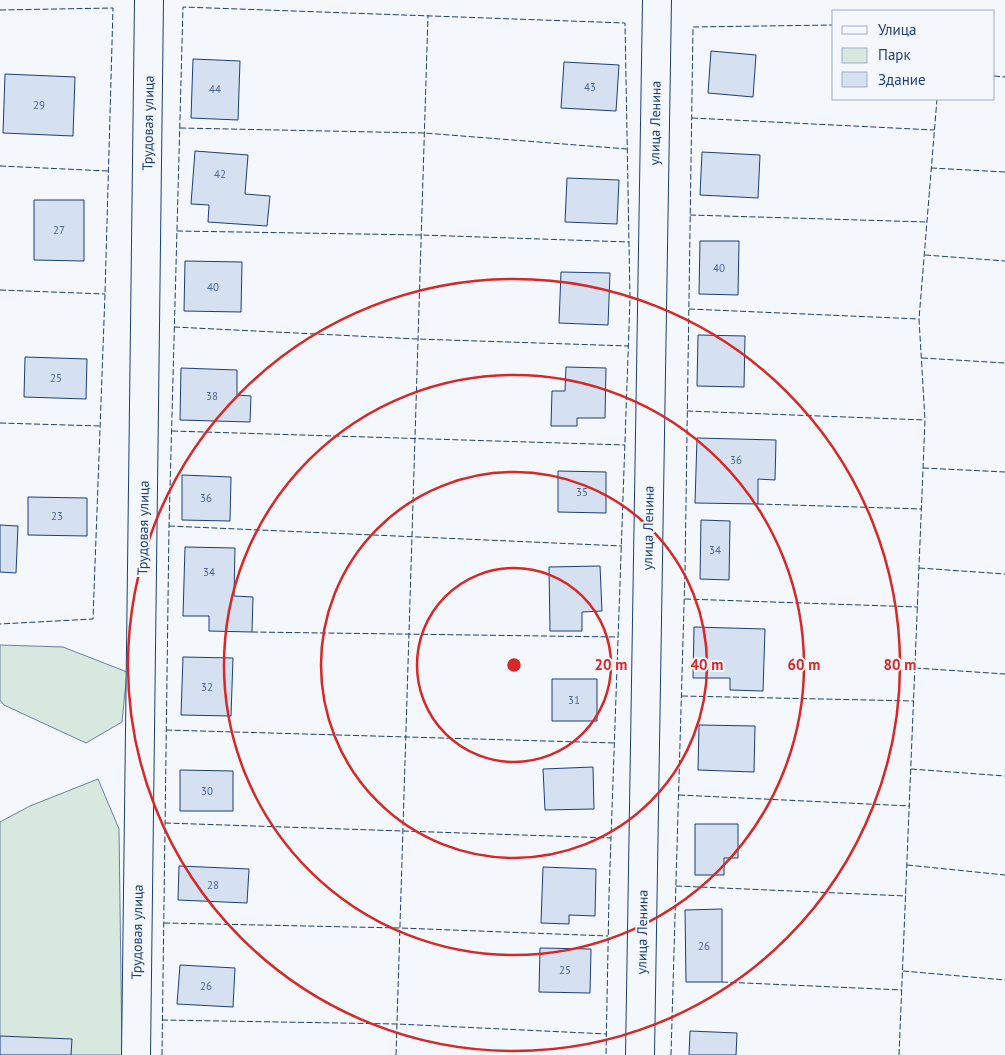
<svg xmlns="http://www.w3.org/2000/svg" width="1005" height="1055" viewBox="0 0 1005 1055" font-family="'PT Sans',sans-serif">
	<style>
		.green { fill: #d7e8df; stroke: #687fa3 }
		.building { fill: #d5e0f0; stroke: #1d3f73 }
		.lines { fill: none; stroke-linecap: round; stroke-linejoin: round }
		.street-casing { stroke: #1d3f73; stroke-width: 30 }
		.street { stroke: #f4f7fb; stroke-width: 28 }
		.fence { stroke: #1d3f73; stroke-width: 1; stroke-dasharray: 6 2.5; stroke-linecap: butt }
		.ring { fill: none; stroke: #d62828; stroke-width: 2.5 }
		.labels { text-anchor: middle; stroke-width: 4; stroke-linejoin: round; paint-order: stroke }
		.number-label { font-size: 11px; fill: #4b6792 }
		.street-label { font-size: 14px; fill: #1d3f73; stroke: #f4f7fb }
		.centre { fill: #d62828; stroke: #f4f7fb; stroke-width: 2.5 }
		.ring-label { font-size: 15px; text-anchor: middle; font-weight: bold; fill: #d62828; stroke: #f4f7fb; stroke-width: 4; stroke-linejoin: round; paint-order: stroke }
	</style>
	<rect width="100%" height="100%" fill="#f4f7fb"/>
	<path class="green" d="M0,645L63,647L127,672L122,722L86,743L4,705L0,700Z
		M98,779L119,829L122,1055H0V822L30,806Z"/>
	<path class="building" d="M711,51L756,55L753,97L708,93Z
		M193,59L240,61L238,120L191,118Z
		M564,62L619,65L616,111L561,108Z
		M5,74L75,77L73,136L3,133Z
		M195,151L248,155L245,194L270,196L267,226L208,222L209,205L191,204Z
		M702,152L760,155L758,198L700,195Z
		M567,178L619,180L617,224L565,222Z
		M34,200H84V261L34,260Z
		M700,241H739L738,295L699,294Z
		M185,261L242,262L241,312L184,311Z
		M561,272L610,273L608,325L559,323Z
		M698,335L745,336L744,387L697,386Z
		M25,357L87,359L86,399L24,397Z
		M566,367L606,368L605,418H577V426H551L552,391H565Z
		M181,368L237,370V395L251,396L250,422L180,420Z
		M697,438L776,440L775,480L758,479V504L695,503Z
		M558,471L606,472V513L558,512Z
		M182,475L231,477L230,521L182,520Z
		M28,497L87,498V536L28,535Z
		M701,520L730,521L729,580L700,579Z
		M0,525L18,526L16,573L0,572Z
		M185,547L235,548L234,596L253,597L252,632L209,631V616H183Z
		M600,566L602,611L582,612V631H550L549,567Z
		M694,627L765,629L763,691L730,690V678H693Z
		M183,657L233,658L231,716L181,715Z
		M552,679H597V721H552Z
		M699,725L755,726L754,772L698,770Z
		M593,767L594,809L545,810L543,769Z
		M180,770L233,771V811H180Z
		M695,824H738V858H724V875H695Z
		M179,866L249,869L247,903L178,900Z
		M543,867L596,869L595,916L569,915V924L541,923Z
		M722,909V982H686L685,910Z
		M540,948L591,949L590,993L539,992Z
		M180,965L235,968L233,1007L177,1004Z
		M690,1031L737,1033L736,1055H689Z
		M0,1036L72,1039L71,1055H0Z"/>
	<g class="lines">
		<defs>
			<path id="street" d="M136,1055L149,0
				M640,1055L657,0"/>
		</defs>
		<use href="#street" class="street-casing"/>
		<use href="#street" class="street"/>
		<path class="fence" d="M0,10L113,8L105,294L93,619L0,624
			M994,76L1005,77
			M692,118L934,130
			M180,128L424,133L627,149
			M0,166L108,171
			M931,168L1005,172
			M690,215L927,222
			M177,231L421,235L629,242
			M925,255L1005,261
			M0,290L105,294
			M689,309L919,319
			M174,327L417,339L629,346
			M922,358L1005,363
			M687,411L925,420
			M0,423L100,426
			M172,431L625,445
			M923,468L1005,472
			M758,504L922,509
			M169,526L622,546
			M919,568L1005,574
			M685,599L918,607
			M252,632L618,637
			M915,668L1005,674
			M682,696L914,701
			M166,730L615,743
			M911,769L1005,776
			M679,795L910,806
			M165,823L611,838
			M907,865L1005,875
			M676,886L906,896
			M164,923L400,928L608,936
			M903,971L1005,980
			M722,982L902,990
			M162,1020L397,1024L607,1034
			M162,1055L169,526L183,7L625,23L630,299L609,895L606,1055
			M396,1055L428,15
			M671,1055L685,571L693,27L834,25
			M899,1055L925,420L919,319L937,99"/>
	</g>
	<g class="ring">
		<circle cx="514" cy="665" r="97"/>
		<circle cx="514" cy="665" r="193"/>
		<circle cx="514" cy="665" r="290"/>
		<circle cx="514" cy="665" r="386"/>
	</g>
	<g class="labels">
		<g class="number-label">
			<text x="590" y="91">43</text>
			<text x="215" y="93">44</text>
			<text x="39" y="109">29</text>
			<text x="220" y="178">42</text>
			<text x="59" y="234">27</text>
			<text x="719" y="272">40</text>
			<text x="213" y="291">40</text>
			<text x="56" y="382">25</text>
			<text x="212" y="400">38</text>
			<text x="736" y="464">36</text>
			<text x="582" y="496">35</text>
			<text x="206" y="502">36</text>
			<text x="57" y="520">23</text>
			<text x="715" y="554">34</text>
			<text x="209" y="576">34</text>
			<text x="207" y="691">32</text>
			<text x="574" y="704">31</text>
			<text x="207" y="795">30</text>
			<text x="213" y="889">28</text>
			<text x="704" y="950">26</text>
			<text x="565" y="974">25</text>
			<text x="206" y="990">26</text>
		</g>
		<g class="street-label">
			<text transform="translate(148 123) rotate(-89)" y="5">Трудовая улица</text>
			<text transform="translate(655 123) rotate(-89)" y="5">улица Ленина</text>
			<text transform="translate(143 528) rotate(-89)" y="5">Трудовая улица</text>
			<text transform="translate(648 528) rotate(-89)" y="5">улица Ленина</text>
			<text transform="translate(137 932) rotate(-89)" y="5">Трудовая улица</text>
			<text transform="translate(642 932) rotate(-89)" y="5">улица Ленина</text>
		</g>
	</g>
	<circle cx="514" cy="665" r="8" class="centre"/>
	<g class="ring-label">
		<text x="611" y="670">20 m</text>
		<text x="707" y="670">40 m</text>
		<text x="804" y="670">60 m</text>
		<text x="900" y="670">80 m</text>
	</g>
	<rect x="832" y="10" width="162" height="90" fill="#f4f7fb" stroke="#9eadc5"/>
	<rect x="842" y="26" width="25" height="8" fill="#f4f7fb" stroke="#9eadc5"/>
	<text x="878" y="35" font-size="15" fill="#1d3f73">Улица</text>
	<rect x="842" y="48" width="25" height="15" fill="#d7e8df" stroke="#9eadc5"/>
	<text x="878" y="60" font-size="15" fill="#1d3f73">Парк</text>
	<rect x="842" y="72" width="25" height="15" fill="#d5e0f0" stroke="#9eadc5"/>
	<text x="878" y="85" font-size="15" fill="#1d3f73">Здание</text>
</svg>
